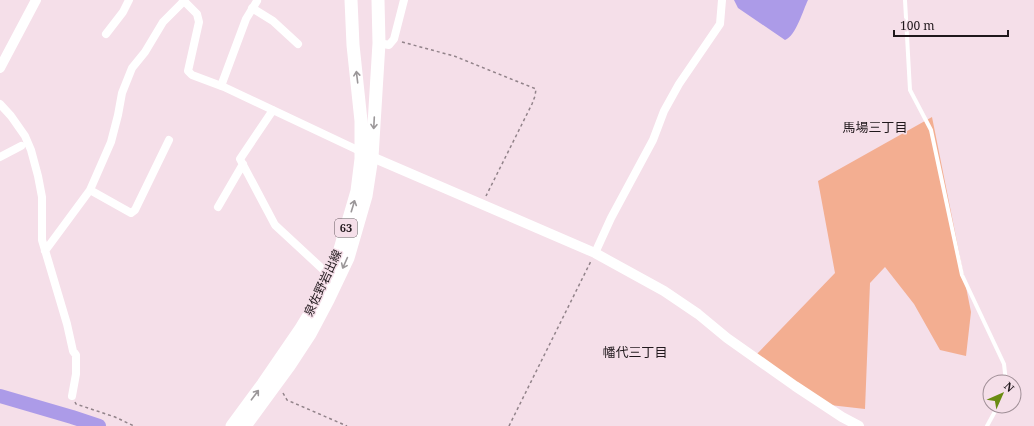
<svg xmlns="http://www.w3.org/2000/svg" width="1034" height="426" viewBox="0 0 1034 426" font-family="'Noto Serif','Noto Sans JP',serif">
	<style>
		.green { fill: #f3ae91 }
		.water { fill: #ac9be8 }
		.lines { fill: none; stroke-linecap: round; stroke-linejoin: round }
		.river { stroke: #ac9be8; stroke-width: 14 }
		.path { stroke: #92838a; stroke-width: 1.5; stroke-dasharray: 3 3; stroke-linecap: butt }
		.service { stroke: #fff; stroke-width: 4 }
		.minor { stroke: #fff; stroke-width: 8 }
		.tertiary { stroke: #fff; stroke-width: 10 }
		.primary { stroke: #fff; stroke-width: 13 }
		.oneway { stroke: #9b9799 }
		.labels { text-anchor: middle; stroke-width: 3; stroke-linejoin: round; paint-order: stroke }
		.shield { fill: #f5dfe9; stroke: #60545a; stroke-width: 1 }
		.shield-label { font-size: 11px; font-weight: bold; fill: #20181c }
		.street-label { font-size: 12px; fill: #20181c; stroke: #f5dfe9 }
		.neighbourhood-label { font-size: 13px; fill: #20181c; stroke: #f5dfe9 }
	</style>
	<rect width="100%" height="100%" fill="#f5dfe9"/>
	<path class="green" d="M932,117L971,312L966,356L940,350L914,304L885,267L870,283L865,409L821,404L754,357L835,273L818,181Z"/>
	<path class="water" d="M734,0H808C803,10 796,36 785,40L738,8Z"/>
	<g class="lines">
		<path class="river" d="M0,396L72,417L99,426"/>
		<path class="path" d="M402,42L454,56L536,89L535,96L532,104L486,196
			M283,393L287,400L347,426
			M75,402L76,404L115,417L134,426
			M509,426L591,261"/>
		<path class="service" d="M905,0L910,90L931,130L962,275L1004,364L1006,382
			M987,426L998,406"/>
		<path class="minor" d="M183,0L197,14L199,22L188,71L192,75L224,87L364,153
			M252,8L273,21L298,44
			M106,34L123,12L129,0
			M379,43L389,45L394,39L404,0
			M221,86L246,19L257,1
			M0,104L11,116L25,136L31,150L38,176L42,197V240L67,324L73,351L76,355V374L72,396
			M273,110L240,159L275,225L329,275
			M0,157L21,146
			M90,190L131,213L135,210L169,140
			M218,207L243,164
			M45,251L90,190L111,142L118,115L122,93L132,68L145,52L163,22L184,1
			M595,253L611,218L653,140L664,111L679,84L720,24L722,0"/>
		<path class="tertiary" d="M0,68L36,0
			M372,157L595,253L664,291L698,314L727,338L795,386L842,417L859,426"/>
		<path class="primary" d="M232,426L263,384L300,330L320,297L338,256L357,191L361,159V121L353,45L351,0
			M245,426L289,366L310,334L328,300L348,258L366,196L372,157L379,43L378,0"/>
	</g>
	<defs><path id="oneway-shaft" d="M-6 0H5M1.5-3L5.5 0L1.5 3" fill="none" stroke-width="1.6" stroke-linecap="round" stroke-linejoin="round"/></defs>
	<g class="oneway">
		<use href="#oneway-shaft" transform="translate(357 77) rotate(-97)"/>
		<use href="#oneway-shaft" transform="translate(374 123) rotate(93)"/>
		<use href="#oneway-shaft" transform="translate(353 206) rotate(-73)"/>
		<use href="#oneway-shaft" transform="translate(345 263) rotate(114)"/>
		<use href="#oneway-shaft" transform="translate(255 395) rotate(-53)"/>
	</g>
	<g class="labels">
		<rect class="shield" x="335" y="219" width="22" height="18" rx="3"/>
		<g class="shield-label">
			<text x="346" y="232">63</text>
		</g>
		<g class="street-label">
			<text transform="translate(323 283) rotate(-65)" y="4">泉佐野岩出線</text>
		</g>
		<g class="neighbourhood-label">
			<text x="875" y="132">馬場三丁目</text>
			<text x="635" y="357">幡代三丁目</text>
		</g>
	</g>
	<g transform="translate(1002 394) rotate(45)"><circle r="19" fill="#f5dfe9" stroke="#a08f97"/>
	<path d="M0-3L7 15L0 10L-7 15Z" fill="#6a8c12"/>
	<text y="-6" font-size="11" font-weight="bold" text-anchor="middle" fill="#20181c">N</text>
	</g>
	<path d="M894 30v6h114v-6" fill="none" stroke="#20181c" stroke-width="2"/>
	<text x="900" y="30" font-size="12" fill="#20181c" stroke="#f5dfe9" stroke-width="3" paint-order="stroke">100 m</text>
</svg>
